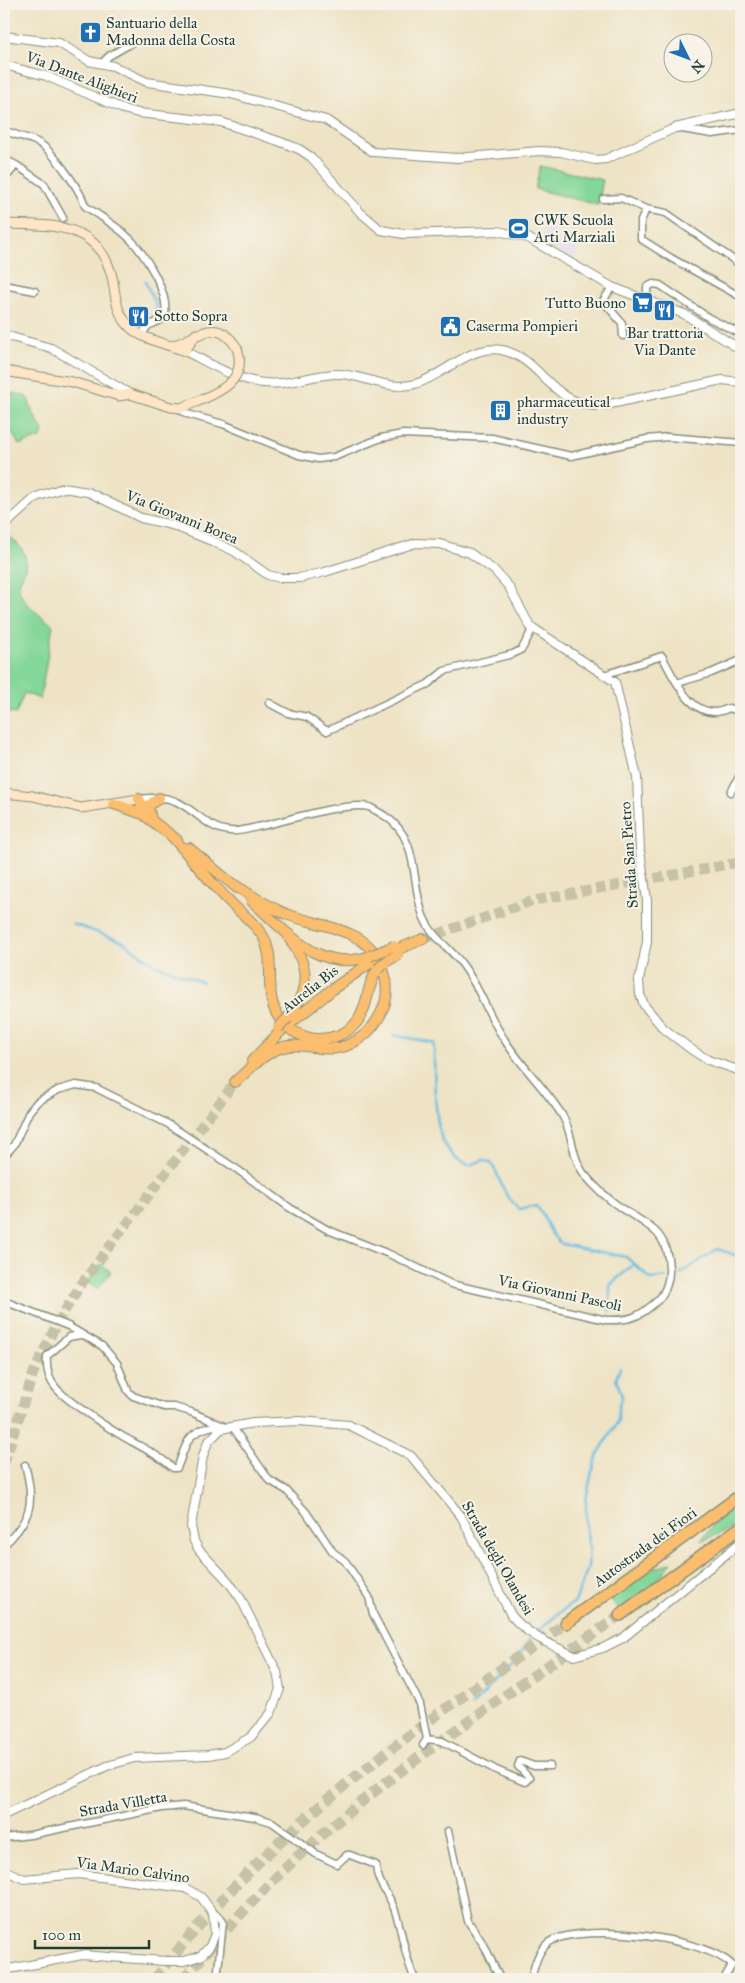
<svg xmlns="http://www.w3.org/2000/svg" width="745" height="1983" viewBox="0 0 745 1983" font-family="'IM FELL Great Primer',serif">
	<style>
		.built { fill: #e2d4f3 }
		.green { fill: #83d799; stroke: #518a66 }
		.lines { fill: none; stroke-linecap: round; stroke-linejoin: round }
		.stream { stroke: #64bde2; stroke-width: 2.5 }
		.trunk-tunnel { stroke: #c5c2a8; stroke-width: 10; stroke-dasharray: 10 5; stroke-linecap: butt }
		.motorway-tunnel { stroke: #c5c2a8; stroke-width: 11; stroke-dasharray: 11 5.5; stroke-linecap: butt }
		.minor-casing { stroke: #86907c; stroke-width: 9 }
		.tertiary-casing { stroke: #86907c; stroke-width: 10 }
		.secondary-casing { stroke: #86907c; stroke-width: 11 }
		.trunk-casing { stroke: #86907c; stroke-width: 12 }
		.motorway-casing { stroke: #86907c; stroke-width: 14 }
		.minor { stroke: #fff; stroke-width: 6 }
		.tertiary { stroke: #fff; stroke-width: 8 }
		.secondary { stroke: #fde5c5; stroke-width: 9 }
		.trunk { stroke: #fbbd6e; stroke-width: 10 }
		.motorway { stroke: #fbbd6e; stroke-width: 11 }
		.secondary-bridge-casing { stroke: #86907c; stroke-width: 11; stroke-linecap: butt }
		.trunk-bridge-casing { stroke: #86907c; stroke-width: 12; stroke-linecap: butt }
		.secondary-bridge { stroke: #fde5c5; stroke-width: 9 }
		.trunk-bridge { stroke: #fbbd6e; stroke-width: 10 }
		.labels { text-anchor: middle; stroke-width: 4; stroke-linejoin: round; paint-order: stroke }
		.poi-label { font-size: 15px; fill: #1f3d34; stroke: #f7f3e8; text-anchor: start }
		.street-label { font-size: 15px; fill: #1f3d34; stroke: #f7f3e8 }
	</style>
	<rect width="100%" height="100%" fill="#f7f3e8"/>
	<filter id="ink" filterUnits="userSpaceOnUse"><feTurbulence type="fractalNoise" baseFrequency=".02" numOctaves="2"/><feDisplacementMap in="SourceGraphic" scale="10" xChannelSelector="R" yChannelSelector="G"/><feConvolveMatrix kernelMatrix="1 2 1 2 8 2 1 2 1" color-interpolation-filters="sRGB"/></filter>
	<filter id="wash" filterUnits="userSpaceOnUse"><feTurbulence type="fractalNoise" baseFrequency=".0096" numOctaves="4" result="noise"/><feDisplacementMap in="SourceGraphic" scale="20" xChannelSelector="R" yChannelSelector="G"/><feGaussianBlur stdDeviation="1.12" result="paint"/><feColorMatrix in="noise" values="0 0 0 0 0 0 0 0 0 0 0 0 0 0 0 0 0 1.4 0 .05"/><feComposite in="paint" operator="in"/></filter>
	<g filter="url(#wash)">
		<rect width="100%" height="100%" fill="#eee3c5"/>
		<path class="built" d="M547,225L558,227L556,241L579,244L573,261L541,242Z"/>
		<path class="green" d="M540,166L603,180L598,205L535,189Z
			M14,393C34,397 26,399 33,413C36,419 40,425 43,431L41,438L19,445L10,429L4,424V397Z
			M5,532C21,547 32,554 22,577C19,583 18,586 20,592C26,606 41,616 53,625L40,699L24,693L16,714L4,712Z
			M101,1264L111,1272L97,1289L87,1282Z
			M741,1502V1521L731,1529L700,1541L721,1516Z
			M672,1562L654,1584L619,1610L610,1598L644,1573Z"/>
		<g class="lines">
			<path class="stream" d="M145,281L156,305V317
				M73,924L122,941L154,964L202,982
				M393,1035L434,1043C434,1071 434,1101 439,1129C441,1142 456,1165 470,1165L483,1160L491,1163C502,1179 502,1196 519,1209L536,1205C548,1217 547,1235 562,1244L626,1257L651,1279L666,1277
				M680,1274L717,1249L741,1257
				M610,1312V1285L634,1264
				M537,1632L560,1612L575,1602L588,1568L589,1547L586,1528V1499L592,1472L598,1454L618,1421V1409L622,1396L616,1378L620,1368
				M472,1706L517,1659L531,1638"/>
		</g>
	</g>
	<g filter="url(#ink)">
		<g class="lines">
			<path class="trunk-tunnel" d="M423,939L532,901L741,862
				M4,1464L33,1374L56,1325L80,1286L109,1247L233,1085"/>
			<path class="motorway-tunnel" d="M155,1979C200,1921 250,1867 305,1819C387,1747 478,1686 566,1623
				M184,1979C225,1929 270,1881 319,1837C413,1756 519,1687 620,1615"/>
			<defs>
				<path id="minor" d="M102,63L109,56L132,43
					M676,128L712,134L741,130
					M4,130C14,135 26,137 37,142C52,149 81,191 85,206C100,216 116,225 129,238C144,252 174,299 163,319L148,326L141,335
					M4,159L16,165
					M4,180L16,165L44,184L63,218
					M603,199L621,198L646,209
					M741,265L666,213L646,209L641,221V239L671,258L741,297
					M4,285L35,291
					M612,287L603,301L622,323L623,336
					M647,298V287L653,284L660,285L709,318L741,334
					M178,408L187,414L223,424L299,455L318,459L334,457L381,438L403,434L492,438L571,456L647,439L668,437L741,443
					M604,675L662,656C675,680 694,726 729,708L741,712
					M677,683L711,673L741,660
					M269,703L288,713L307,717L327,731L428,684L444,671L513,654L522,649L533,628
					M731,792L741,773
					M4,1156L14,1145L29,1112L37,1102L58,1090L76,1085L96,1088L168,1124L238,1170L290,1208L328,1230L389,1254L451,1284L606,1320C630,1321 640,1317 658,1300C666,1292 670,1278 669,1267C667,1230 648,1226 621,1208C608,1199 594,1186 584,1174C571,1156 573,1132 562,1115C545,1088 521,1066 504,1039C488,1015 479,986 462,964C450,948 432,937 424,918C410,884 421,839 385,816C380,813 374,809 369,807C346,801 283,822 257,827C249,829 239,832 230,831C208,830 195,809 175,801C164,796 150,798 139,799
					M4,1301L68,1326L102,1346L117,1363L128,1391L133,1396L164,1407H174L191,1412L226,1427
					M80,1335L69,1337L47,1356C46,1368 48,1379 56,1388C68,1402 114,1432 131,1441C147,1450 160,1456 173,1468H177C187,1445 184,1433 213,1426L221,1429
					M232,1426L269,1480L286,1490L306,1512L333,1552L345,1561L369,1597L373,1614L420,1704L427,1739L423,1745
					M4,1545C32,1519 35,1501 25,1465
					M427,1739L442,1741L496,1770L525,1782L529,1778L518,1766L520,1761L534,1766H550
					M448,1831L468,1921L485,1947L500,1979
					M4,1838L30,1835L162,1808L183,1806L255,1817L272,1822L316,1854L337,1864L347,1855H350L376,1865C377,1884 388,1892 394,1908C403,1932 404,1957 415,1979
					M213,1913L219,1916L223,1922L217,1979
					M531,1979C535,1965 538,1947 553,1940C589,1924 704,1937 732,1965L724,1979"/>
				<path id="tertiary" d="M4,36L59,43L89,61L113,66L147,82L231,94L326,120L373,152L457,158L539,151L561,152L595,160L606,159L675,128L741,113
					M4,65L46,76L123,109L138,113L221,122L281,142L299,149L311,157L360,212L381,230L404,234L498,231L528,238L612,287L684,314L741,350
					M4,335L51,348L130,394
					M185,351C215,366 246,387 281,383C302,381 319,373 341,374C366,376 389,391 415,384C444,376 469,344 502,350C543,359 550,406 601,406L722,380L741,382
					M4,526L36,497L63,488L88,492L141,518L172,525L212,541L234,551L268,575L280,578H299L325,572L416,543L440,544L470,553L495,571L509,587L530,626L615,682L637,777L640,851L647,900V942L639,980L640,994L644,1005L663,1028L692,1050L708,1060L741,1071
					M4,1815L107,1766L134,1758L208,1755L225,1752L251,1737L271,1713L280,1689L277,1672L241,1599L228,1581L199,1550L194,1541L191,1526L203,1456L208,1442L221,1429L253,1423L299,1421L349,1425L411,1456L461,1516L511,1615C528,1636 551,1644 574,1656L603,1648L623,1638L741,1542
					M4,1870L24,1879L78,1874L185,1888L201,1897L213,1913L215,1934L210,1946L201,1956L184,1961H165L82,1955L4,1970"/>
				<path id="secondary" d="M4,224C52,225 101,222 113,281C116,299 116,313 130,327C143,340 168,344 185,351L196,334
					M171,346C198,339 215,314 237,348
					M4,371L72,382L119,396L130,394L171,407L181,408L196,402
					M4,793L33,796L81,808L139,799"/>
				<path id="trunk" d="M139,799L148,816
					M114,804L143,814L177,840
					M151,819L148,806L159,798
					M172,836C191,858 209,881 230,902C241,914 256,923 264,938C278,968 259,998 285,1025C294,1033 304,1038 316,1039C331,1040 347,1034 357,1022C369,1006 366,985 378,969
					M189,848L237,888
					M233,884C250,895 267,906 286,914C321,927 370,928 383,969C387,981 388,992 385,1003C379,1022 366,1037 348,1045C327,1054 309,1043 288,1046C267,1049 250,1069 235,1082
					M252,901C287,932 319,974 370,956
					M396,950L423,939
					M288,1018C310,989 310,967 289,938
					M292,1022L334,988L373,961
					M252,1061L281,1031"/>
				<path id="motorway" d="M620,1615L741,1527
					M566,1623L741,1495"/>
			</defs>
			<use href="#minor" class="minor-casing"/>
			<use href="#tertiary" class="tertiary-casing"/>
			<use href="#secondary" class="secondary-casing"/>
			<use href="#trunk" class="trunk-casing"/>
			<use href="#motorway" class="motorway-casing"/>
			<use href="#minor" class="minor"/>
			<use href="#tertiary" class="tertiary"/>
			<use href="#secondary" class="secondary"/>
			<use href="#trunk" class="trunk"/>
			<use href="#motorway" class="motorway"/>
			<defs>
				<path id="secondary-bridge" d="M196,402C220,392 248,380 237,348"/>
				<path id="trunk-bridge" d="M370,956L394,946
					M378,969L387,961L398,955
					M278,1028L288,1018"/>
			</defs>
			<use href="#secondary-bridge" class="secondary-bridge-casing"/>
			<use href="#trunk-bridge" class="trunk-bridge-casing"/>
			<use href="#secondary-bridge" class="secondary-bridge"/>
			<use href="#trunk-bridge" class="trunk-bridge"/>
		</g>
	</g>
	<defs>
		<symbol id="church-square" viewBox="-11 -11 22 22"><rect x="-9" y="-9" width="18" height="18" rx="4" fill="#1f6fb2" stroke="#f7f3e8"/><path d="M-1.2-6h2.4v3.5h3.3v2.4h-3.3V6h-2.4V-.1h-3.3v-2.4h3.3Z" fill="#fff"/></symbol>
		<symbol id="stadium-square" viewBox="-11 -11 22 22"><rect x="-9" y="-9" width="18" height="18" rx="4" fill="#1f6fb2" stroke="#f7f3e8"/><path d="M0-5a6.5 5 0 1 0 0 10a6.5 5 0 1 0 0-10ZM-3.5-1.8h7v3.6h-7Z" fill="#fff"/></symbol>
		<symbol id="supermarket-square" viewBox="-11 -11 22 22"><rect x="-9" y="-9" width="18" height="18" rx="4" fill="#1f6fb2" stroke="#f7f3e8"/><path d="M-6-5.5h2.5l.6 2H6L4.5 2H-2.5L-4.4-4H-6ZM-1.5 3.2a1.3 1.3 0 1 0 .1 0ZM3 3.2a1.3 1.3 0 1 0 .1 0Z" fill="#fff"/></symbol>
		<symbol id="restaurant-square" viewBox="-11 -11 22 22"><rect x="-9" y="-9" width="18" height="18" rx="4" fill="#1f6fb2" stroke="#f7f3e8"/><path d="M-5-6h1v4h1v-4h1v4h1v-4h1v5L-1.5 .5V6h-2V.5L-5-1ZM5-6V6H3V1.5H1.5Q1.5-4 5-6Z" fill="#fff"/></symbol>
		<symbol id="civic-square" viewBox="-11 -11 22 22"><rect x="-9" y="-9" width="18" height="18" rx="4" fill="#1f6fb2" stroke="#f7f3e8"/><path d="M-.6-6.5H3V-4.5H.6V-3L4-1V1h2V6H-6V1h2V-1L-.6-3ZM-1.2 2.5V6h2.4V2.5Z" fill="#fff"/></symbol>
		<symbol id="building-square" viewBox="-11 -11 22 22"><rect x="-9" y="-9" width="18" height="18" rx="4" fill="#1f6fb2" stroke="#f7f3e8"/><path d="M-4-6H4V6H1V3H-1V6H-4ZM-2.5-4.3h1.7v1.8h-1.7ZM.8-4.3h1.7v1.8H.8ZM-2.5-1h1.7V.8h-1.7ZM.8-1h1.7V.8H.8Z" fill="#fff"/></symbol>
	</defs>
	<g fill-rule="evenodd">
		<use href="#church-square" x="78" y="20" width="25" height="25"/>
		<use href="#stadium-square" x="506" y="216" width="25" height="25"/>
		<use href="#supermarket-square" x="630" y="290" width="25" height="25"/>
		<use href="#restaurant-square" x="652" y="298" width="25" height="25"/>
		<use href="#restaurant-square" x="126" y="304" width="25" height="25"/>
		<use href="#civic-square" x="438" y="314" width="25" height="25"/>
		<use href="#building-square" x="488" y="398" width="25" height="25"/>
	</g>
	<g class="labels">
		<g class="poi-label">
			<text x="106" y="28">Santuario della<tspan x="106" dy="17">Madonna della Costa</tspan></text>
			<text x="534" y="225">CWK Scuola<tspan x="534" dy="17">Arti Marziali</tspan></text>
			<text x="626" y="308" text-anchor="end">Tutto Buono</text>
			<text x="154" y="321">Sotto Sopra</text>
			<text x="466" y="331">Caserma Pompieri</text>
			<text x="665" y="338" text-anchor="middle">Bar trattoria<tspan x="665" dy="17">Via Dante</tspan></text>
			<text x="517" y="407">pharmaceutical<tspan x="517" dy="17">industry</tspan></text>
		</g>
		<g class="street-label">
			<text transform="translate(82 77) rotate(21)" y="5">Via Dante Alighieri</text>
			<text transform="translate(182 517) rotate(22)" y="5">Via Giovanni Borea</text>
			<text transform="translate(629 855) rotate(-94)" y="5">Strada San Pietro</text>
			<text transform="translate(310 989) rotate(-38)" y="5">Aurelia Bis</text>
			<text transform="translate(560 1293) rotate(12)" y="5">Via Giovanni Pascoli</text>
			<text transform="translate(645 1547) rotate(-36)" y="5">Autostrada dei Fiori</text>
			<text transform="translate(498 1558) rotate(60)" y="5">Strada degli Olandesi</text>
			<text transform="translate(123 1804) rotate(-10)" y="5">Strada Villetta</text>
			<text transform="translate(133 1870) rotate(8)" y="5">Via Mario Calvino</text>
		</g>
	</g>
	<rect width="745" height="1983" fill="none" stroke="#f7f3e8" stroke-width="20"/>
	<g transform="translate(688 58) rotate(132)"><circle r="24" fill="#f7f3e8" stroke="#a1aaa0"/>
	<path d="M0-4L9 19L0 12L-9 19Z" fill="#1f6fb2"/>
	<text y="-8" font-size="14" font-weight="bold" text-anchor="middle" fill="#1f3d34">N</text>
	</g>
	<path d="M35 1940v8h114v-8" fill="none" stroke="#1f3d34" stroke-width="2.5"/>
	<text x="42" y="1940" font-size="15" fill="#1f3d34" stroke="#f7f3e8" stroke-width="4" paint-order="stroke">100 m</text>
</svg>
